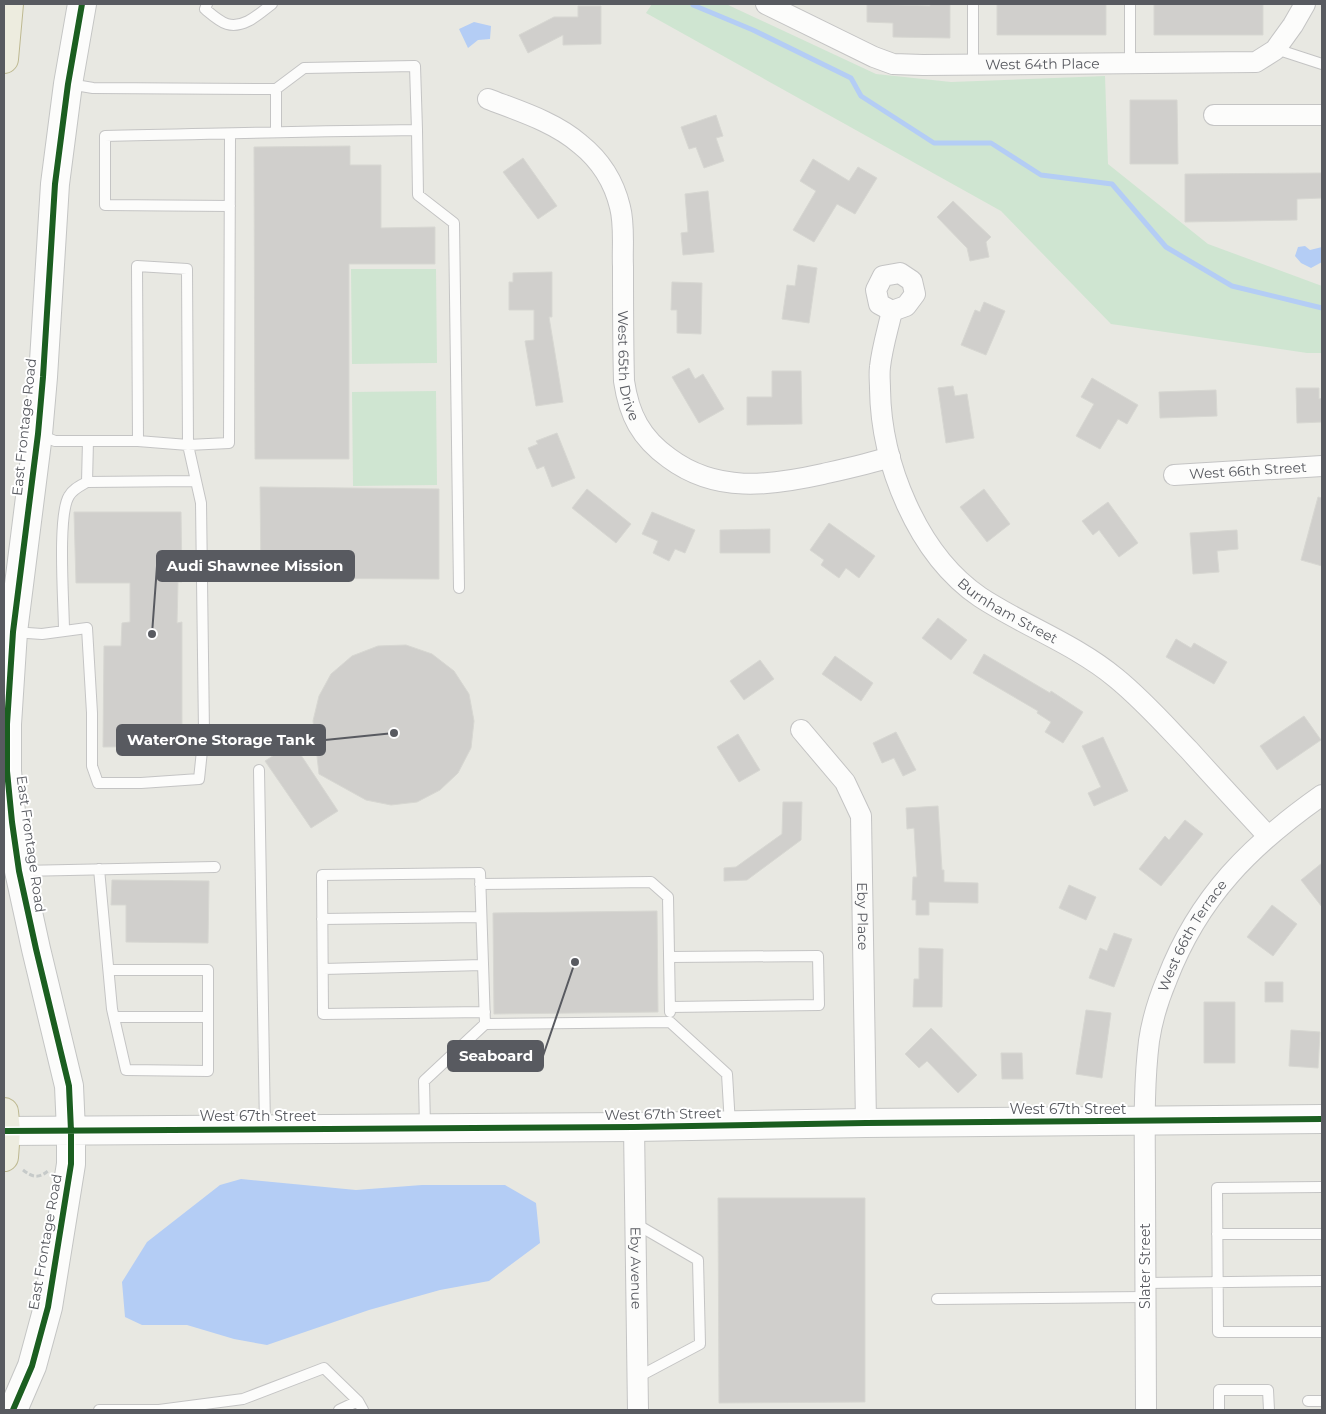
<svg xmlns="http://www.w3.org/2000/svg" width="1326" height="1414" viewBox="0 0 1326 1414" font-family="Montserrat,sans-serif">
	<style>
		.green { fill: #cfe5d1 }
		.water { fill: #b4cdf5 }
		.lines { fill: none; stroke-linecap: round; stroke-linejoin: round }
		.stream { stroke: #b4cdf5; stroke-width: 5 }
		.building { fill: #d0cfcc; stroke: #d7d7d2 }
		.lane-casing { stroke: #c4c4c4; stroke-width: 12 }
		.street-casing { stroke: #c4c4c4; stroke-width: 22 }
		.secondary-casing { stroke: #c4c5c4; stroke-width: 30 }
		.highway-casing { stroke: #beb991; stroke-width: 30 }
		.path { stroke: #c6cac9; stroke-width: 3; stroke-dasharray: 5 2.5; stroke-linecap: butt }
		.lane { stroke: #fcfcfb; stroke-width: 10 }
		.street { stroke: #fcfcfb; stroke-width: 20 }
		.secondary { stroke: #fcfcfb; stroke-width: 28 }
		.highway { stroke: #edecdf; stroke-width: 28 }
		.cycleway-casing { stroke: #fff; stroke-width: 9 }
		.cycleway { stroke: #1b5e20; stroke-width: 6 }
		.labels { text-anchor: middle; stroke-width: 4; stroke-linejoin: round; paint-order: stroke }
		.street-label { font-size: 14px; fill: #585a60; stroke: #fff }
		.leader { fill: none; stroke: #585a60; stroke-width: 2 }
		.callout-dot { fill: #585a60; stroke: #fff; stroke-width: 2 }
		.callout { fill: #585a60; stroke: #585a60; stroke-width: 2 }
		.callout-label { font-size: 15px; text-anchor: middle; font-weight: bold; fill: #fff }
	</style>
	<rect width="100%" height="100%" fill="#e8e8e2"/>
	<path class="green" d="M652,4H726L876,74L951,82L1105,76L1108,164L1208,244L1322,286V353H1307L1111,324L1001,211L646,13Z
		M351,269H436L437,363L352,364Z
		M436,391L437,485L353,486L352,392Z"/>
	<path class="water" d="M474,22L491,26L490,39L478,40L468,48L459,29Z
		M1305,246L1310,250L1322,247V262L1311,268L1301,263L1295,256L1298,247Z
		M241,1179L356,1190L422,1185H505L536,1203L540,1243L489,1281L440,1290L369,1310L267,1345L234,1339L187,1325H142L125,1317L122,1282L147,1242L220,1185Z"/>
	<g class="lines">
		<path class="stream" d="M693,5L753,30L851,78L861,96L934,143H991L1041,175L1112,184L1166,247L1232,286L1322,308"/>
	</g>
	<path class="building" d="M867,4L930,6V4H950V38L893,37V23L867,22Z
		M997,4H1106V35H997Z
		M1154,4H1263V35H1154Z
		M578,6H601V44L563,45V35L528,53L519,35L554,17H578Z
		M1130,100H1177L1178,164H1130Z
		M716,115L723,136L716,138L724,161L704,168L696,147L689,149L681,127Z
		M350,146V165H381V228L435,227V264H349V459H255L254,147Z
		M523,158L557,206L538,219L503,172Z
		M813,159L849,181L858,167L877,178L855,214L837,204L814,242L793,230L816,191L800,181Z
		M1322,173V198L1297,199V220L1185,222V174Z
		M708,191L714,252L683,255L681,233L688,232L685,194Z
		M953,201L991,237L986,242L989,257L970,261L967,248L937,217Z
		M798,265L817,268L809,323L782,319L787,285L795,286Z
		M552,272V317H549L563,402L536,406L525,341L534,340V310H509V282H513V273Z
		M672,282L702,283L701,334L677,333V310H671Z
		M984,302L1005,311L986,355L961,345L975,310L980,312Z
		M689,368L695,379L703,374L724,409L699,423L672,377Z
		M772,371H801L802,424L747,425V397H772Z
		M1092,378L1138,405L1127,424L1118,419L1100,449L1076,436L1094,404L1081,397Z
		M953,386L955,396L967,394L974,438L946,443L938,388Z
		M1296,388H1319V399L1322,398V422L1297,423Z
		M1216,390L1217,416L1160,418L1159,392Z
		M557,433L575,478L552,487L544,466L537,469L528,448L538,444L536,441Z
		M260,487L439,489V579L261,578Z
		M587,489L631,524L616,543L572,508Z
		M984,489L1010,524L987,542L960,507Z
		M1318,497L1322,498V566L1301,560Z
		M1108,502L1138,543L1119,557L1099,530L1093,535L1082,521Z
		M74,512H181L182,582H178L177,623L182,622V746L103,747L104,646H121L122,623L130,622V583H76Z
		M652,512L695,530L685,553L675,549L669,561L653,553L658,541L642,534Z
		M829,523L875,556L859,578L846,568L839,578L821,565L824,560L810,550Z
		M770,529V553H720V530Z
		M1237,530L1238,549L1217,551L1219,572L1193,574L1190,533Z
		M938,618L967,640L951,660L922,638Z
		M1176,639L1191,648L1194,643L1227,662L1214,684L1166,657Z
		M406,645L432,654L454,671L469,694L474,721L471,748L458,773L440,790L417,802L391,805L366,800L319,774L313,721L319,696L331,674L352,656L378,646Z
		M984,654L1050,693L1051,691L1083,712L1063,743L1045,732L1051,722L1037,713L1038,711L973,673Z
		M835,656L873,683L861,701L822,674Z
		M760,660L774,679L744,700L730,681Z
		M1304,716L1321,740L1277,770L1260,746Z
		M896,732L916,770L903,776L894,758L882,763L873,743Z
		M738,734L760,770L739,782L717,747Z
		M1103,737L1128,791L1094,806L1088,793L1101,787L1082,746Z
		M293,743L338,811L311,828L265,761Z
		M783,802H802L801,840L747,880L724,881V868L736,867L782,834Z
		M938,806L942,870H944V882L978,883V903L929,902V915H916V900H912L913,877H917L914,828L907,829L906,808Z
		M1185,820L1203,834L1161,886L1139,869L1165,836L1169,840Z
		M1322,863V907L1301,880Z
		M112,880L209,881L208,943L126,942V905H111Z
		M1069,885L1096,897L1086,920L1059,908Z
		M1272,905L1297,924L1273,956L1247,937Z
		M657,911L658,1012L494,1014L493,913Z
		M1114,933L1132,939L1114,987L1089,978L1100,948L1107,951Z
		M919,948L943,949L942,1007H913L914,979H919Z
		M1265,982H1283V1002H1265Z
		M1204,1002H1235V1063H1204Z
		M1086,1010L1111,1013L1102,1078L1076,1074Z
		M931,1028L977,1075L958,1093L927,1061L919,1068L905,1054Z
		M1291,1030L1320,1032L1318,1068L1289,1066Z
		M1001,1053H1022L1023,1079H1002Z
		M718,1198H865V1402L719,1403Z"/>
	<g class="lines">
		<defs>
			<path id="lane" d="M207,4L205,9C211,14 220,22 227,24C244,29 260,13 272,4
				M973,4V65
				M1130,4V64
				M1276,49L1322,64
				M69,84L93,88L276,89L304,68L415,66L417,130C313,131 209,134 105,136V205L230,206
				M276,89V131
				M417,130L418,195L454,223L459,588
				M40,435L55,441H138L188,445L229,443L230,134
				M87,482L195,481
				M64,631C64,605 57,515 69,496C73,489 80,486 87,482L88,441
				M13,632L42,634L87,628L92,713V766L98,783H141L199,779L204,732L201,503L188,445L187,269L137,266L138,441
				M259,770L265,1128
				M99,869L112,1009L126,1070L208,1071V970H109
				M20,871L215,867
				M480,884L651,882L668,897L670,1012
				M322,919L481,917
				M669,957L818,956L819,1005L670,1007
				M323,969L483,965
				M485,1012L323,1014L322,875L480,873L485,1024
				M114,1017H208
				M425,1127L424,1081L485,1024L670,1022L727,1074L730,1125
				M1322,1187L1217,1188L1218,1332H1322
				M636,1224L698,1260L700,1344L638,1377
				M1217,1234H1322
				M1145,1283L1322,1281
				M937,1299L1145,1297
				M1308,1401H1322
				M99,1410H159L243,1399L324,1368L358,1401
				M339,1410L358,1401L363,1410
				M1219,1410V1390H1268L1269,1410"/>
			<g id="street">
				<path id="s1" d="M766,4L874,57L893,64L923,65L1256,62L1275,50L1293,25L1305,4"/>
				<path id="s2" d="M488,99C519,111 555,122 580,144C600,160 614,182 620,207C625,226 622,248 623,267C623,305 623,343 624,381C629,415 641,438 669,458C716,493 769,486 823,474C845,469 868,464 890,457"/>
				<path d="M1214,115H1322"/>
				<path d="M900,273L912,281L915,294L906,306L892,311L879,304L876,290L883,276Z"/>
				<path id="s3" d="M892,311C888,329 882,348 880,367C879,374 880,382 880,389C881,463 917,554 980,597C1024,626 1075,644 1116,678C1143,700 1165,725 1189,750C1215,779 1242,808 1268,836"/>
				<path id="s4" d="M1174,475L1322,466"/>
				<path id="s5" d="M801,730L845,782L861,816L866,1123"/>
				<path id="s6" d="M634,1127L638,1410"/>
				<path id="s7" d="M1146,1410C1145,1336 1145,1262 1145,1188C1145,1139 1143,1089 1149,1041C1152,1020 1159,998 1167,979C1199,896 1251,845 1322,795"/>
			</g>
			<path id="secondary" d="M4,1131L634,1127L866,1123L1322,1119
				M13,1410L32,1366L48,1307L71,1164V1131L69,1086L36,949L19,871L12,822L7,771V724L13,632L38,434L43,377L55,184L68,84L82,4"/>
			<path id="highway" d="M4,59L9,4
				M4,1112L6,1131L4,1157"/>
		</defs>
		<use href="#lane" class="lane-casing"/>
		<use href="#street" class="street-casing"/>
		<use href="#secondary" class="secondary-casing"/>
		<use href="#highway" class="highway-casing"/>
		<path class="path" d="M23,1170C32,1177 38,1179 48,1171"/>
		<use href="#lane" class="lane"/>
		<use href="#street" class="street"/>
		<use href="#secondary" class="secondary"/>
		<use href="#highway" class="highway"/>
		<defs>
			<path id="cycleway" d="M4,1131L634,1127L866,1123L1322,1119
				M13,1410L32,1366L48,1307L71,1164V1131L69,1086L36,949L19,871L12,822L7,771V724L13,632L38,434L43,377L55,184L68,84L82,4"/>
		</defs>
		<use href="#cycleway" class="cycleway-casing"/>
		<use href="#cycleway" class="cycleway"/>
	</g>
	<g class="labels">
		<g class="street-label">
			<text dy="5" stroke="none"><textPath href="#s1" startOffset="290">West 64th Place</textPath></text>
			<text dy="5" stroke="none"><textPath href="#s2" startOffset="338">West 65th Drive</textPath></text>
			<text transform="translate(24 427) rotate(-84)" y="5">East Frontage Road</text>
			<text dy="5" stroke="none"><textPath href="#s4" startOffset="74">West 66th Street</textPath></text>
			<text dy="5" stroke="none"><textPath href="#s3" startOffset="349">Burnham Street</textPath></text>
			<text transform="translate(31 844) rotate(82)" y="5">East Frontage Road</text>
			<text dy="5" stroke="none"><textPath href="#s5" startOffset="206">Eby Place</textPath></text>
			<text dy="5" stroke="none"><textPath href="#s7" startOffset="484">West 66th Terrace</textPath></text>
			<text x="1068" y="1114">West 67th Street</text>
			<text transform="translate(663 1114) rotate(-1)" y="5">West 67th Street</text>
			<text x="258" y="1121">West 67th Street</text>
			<text transform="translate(45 1242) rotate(-80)" y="5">East Frontage Road</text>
			<text transform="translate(1145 1266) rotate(-90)" y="5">Slater Street</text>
			<text dy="5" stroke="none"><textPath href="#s6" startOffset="141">Eby Avenue</textPath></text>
		</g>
	</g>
	<path class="leader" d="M152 634L157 566M394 733L325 740M575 962L543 1056"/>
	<g class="callout-dot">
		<circle cx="152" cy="634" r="5"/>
		<circle cx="394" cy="733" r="5"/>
		<circle cx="575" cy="962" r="5"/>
	</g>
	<g class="callout">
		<rect x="157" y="551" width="197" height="30" rx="5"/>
		<rect x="117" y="725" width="208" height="30" rx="5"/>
		<rect x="448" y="1041" width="95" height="30" rx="5"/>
	</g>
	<g class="callout-label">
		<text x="255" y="571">Audi Shawnee Mission</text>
		<text x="221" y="745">WaterOne Storage Tank</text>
		<text x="496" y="1061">Seaboard</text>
	</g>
	<rect width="1326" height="1414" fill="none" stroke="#585a60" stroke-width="10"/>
</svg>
